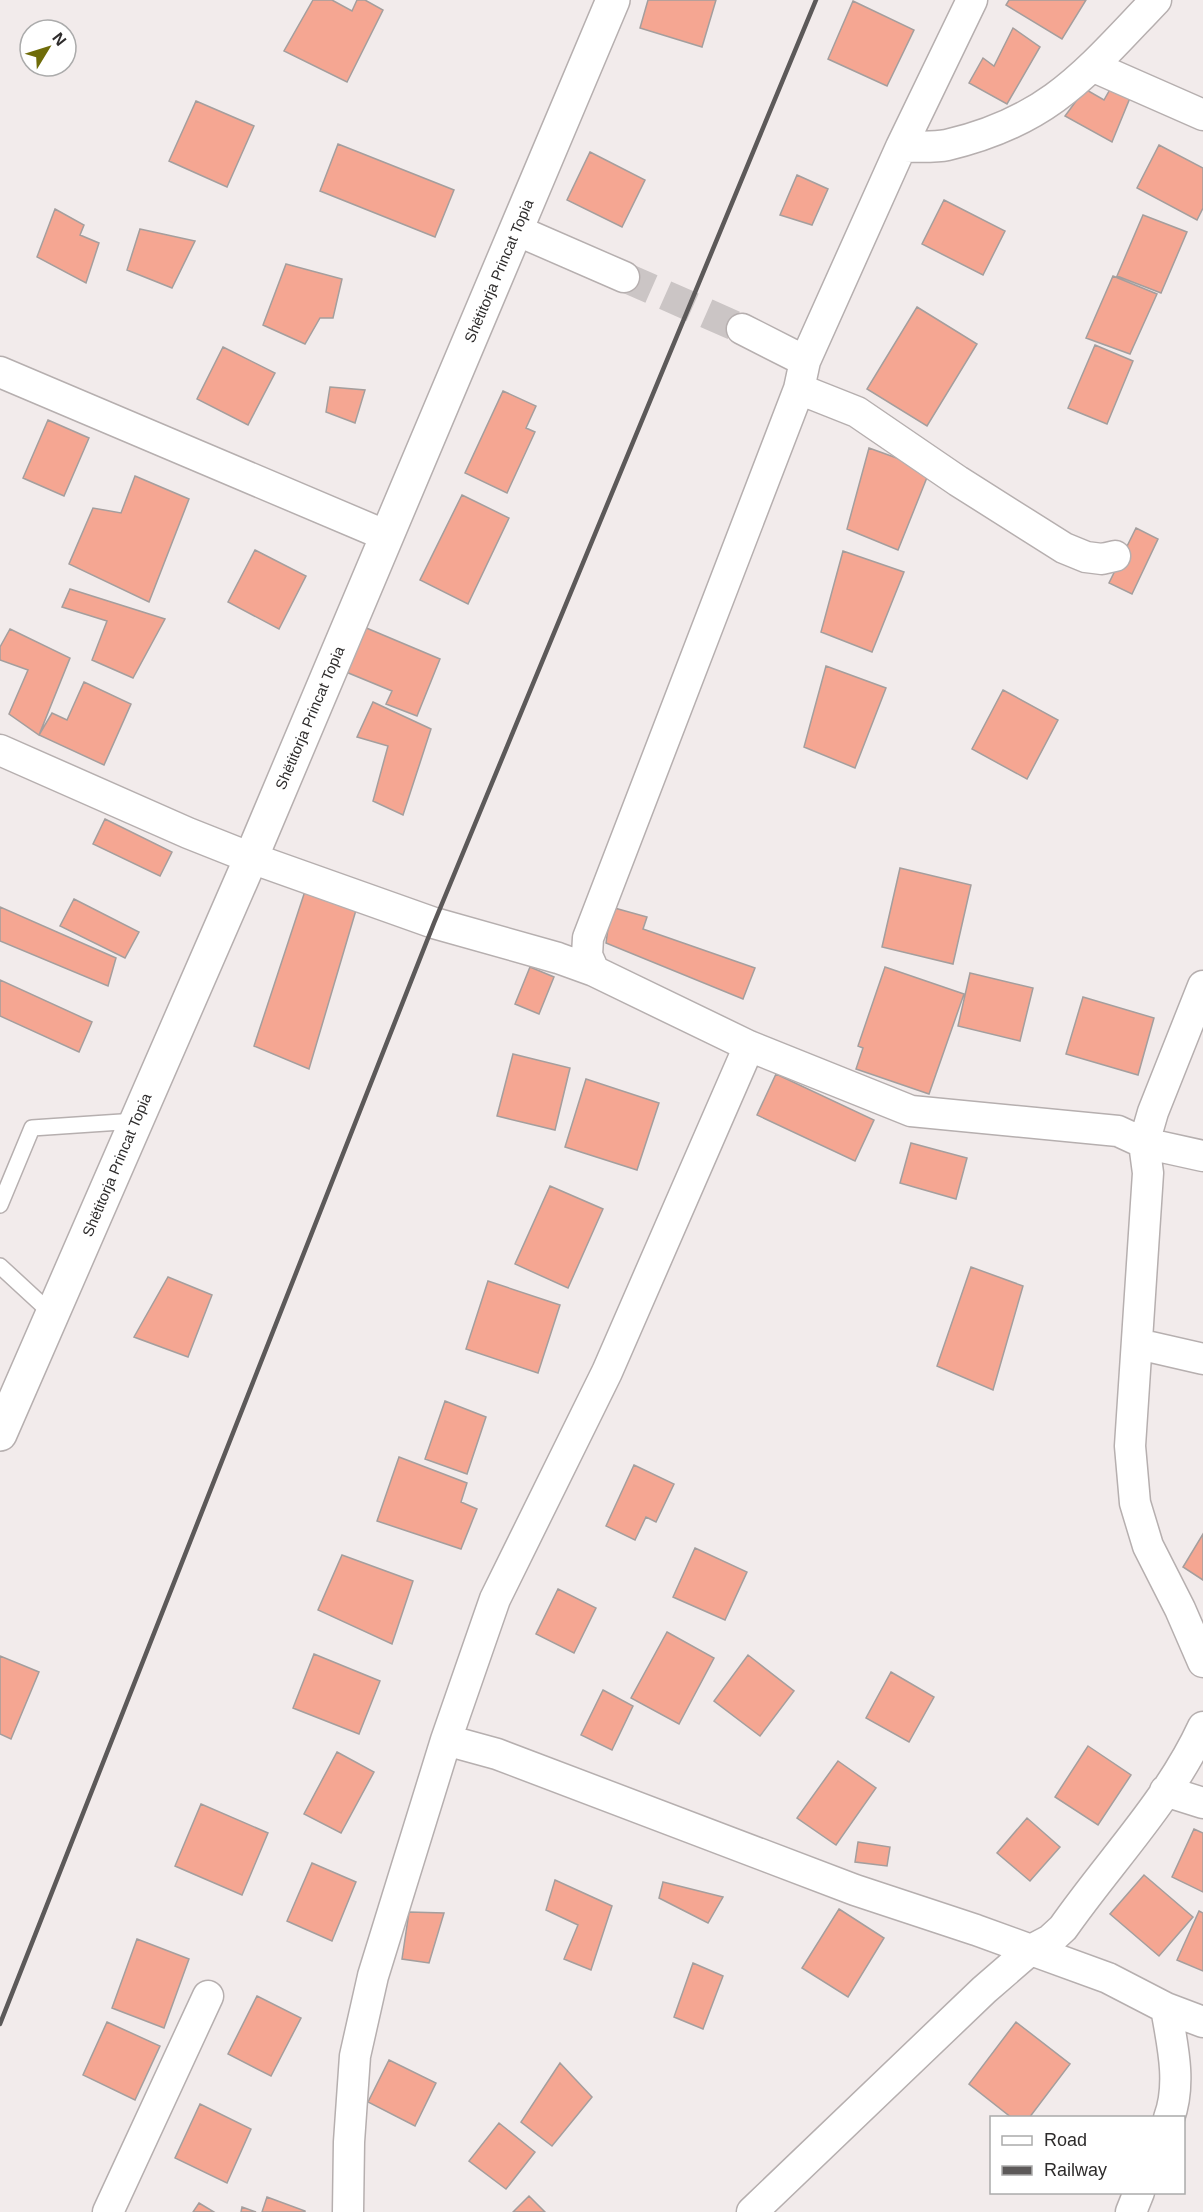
<svg xmlns="http://www.w3.org/2000/svg" width="1203" height="2212" viewBox="0 0 1203 2212" font-family="Arial,sans-serif">
	<style>
		.building { fill: #f5a692; stroke: #a49e9d; stroke-width: 1.5 }
		.lines { fill: none; stroke-linecap: round; stroke-linejoin: round }
		.street-tunnel { stroke: #cbc5c5; stroke-width: 30; stroke-dasharray: 30 15; stroke-linecap: butt }
		.lane-casing { stroke: #b6afaf; stroke-width: 18 }
		.street-casing { stroke: #b6afaf; stroke-width: 33 }
		.secondary-casing { stroke: #b6afaf; stroke-width: 36 }
		.lane { stroke: #fff; stroke-width: 15 }
		.street { stroke: #fff; stroke-width: 30 }
		.secondary { stroke: #fff; stroke-width: 33 }
		.rail { stroke: #5c5959; stroke-width: 4.5 }
		.labels { text-anchor: middle; stroke-width: 4.5; stroke-linejoin: round; paint-order: stroke }
		.street-label { font-size: 15px; fill: #2e2c2c; stroke: #fff }
	</style>
	<rect width="100%" height="100%" fill="#f2ebeb"/>
	<path class="building" d="M313,0H332L352,11L357,0H365L383,10L347,82L284,51Z
		M648,0H716L702,47L640,28Z
		M1009,0H1086L1062,39L1006,5Z
		M853,1L914,30L887,86L828,59Z
		M1013,28L1040,47L1007,104L969,83L983,58L994,66Z
		M1113,84L1132,93L1112,142L1065,116L1085,89L1104,100Z
		M196,101L254,126L227,187L169,161Z
		M338,144L454,190L435,237L320,191Z
		M1159,145L1203,168V208L1197,220L1137,188Z
		M590,152L645,180L622,227L567,200Z
		M797,175L828,189L812,225L780,215Z
		M944,200L1005,231L983,275L922,244Z
		M55,209L84,225L80,235L99,243L86,283L37,257Z
		M1143,215L1187,232L1161,293L1117,276Z
		M140,229L195,241L172,288L127,270Z
		M286,264L342,279L333,318H320L305,344L263,325Z
		M1113,276L1157,294L1130,354L1086,338Z
		M917,307L977,344L927,426L867,389Z
		M1095,345L1133,361L1107,424L1068,408Z
		M223,347L275,373L248,425L197,399Z
		M330,387L365,390L355,423L326,412Z
		M503,391L536,406L526,428L535,432L507,493L465,473Z
		M48,420L89,438L64,496L23,478Z
		M869,448L930,470L898,550L847,529Z
		M135,476L189,499L149,602L69,564L93,508L121,513Z
		M462,495L509,518L468,604L420,580Z
		M1136,528L1158,539L1132,594L1109,583Z
		M255,550L306,576L279,629L228,602Z
		M843,551L904,572L872,652L821,632Z
		M70,589L165,619L133,678L92,660L107,621L62,607Z
		M364,627L440,659L417,716L386,704L392,691L346,672Z
		M10,629L70,658L39,735L9,714L28,670L0,660V647Z
		M826,666L886,688L855,768L804,747Z
		M84,682L131,704L104,765L39,735L52,713L67,720Z
		M1003,690L1058,720L1027,779L972,749Z
		M373,702L431,729L403,815L373,801L388,746L357,737Z
		M105,819L172,852L160,876L93,844Z
		M900,868L971,885L953,964L882,947Z
		M308,882L359,900L309,1069L254,1046Z
		M74,899L139,932L125,958L60,926Z
		M0,907L116,958L108,986L0,941Z
		M611,907L647,917L643,929L755,968L743,999L606,943Z
		M530,967L554,977L539,1014L515,1004Z
		M885,967L964,994L929,1094L856,1069L863,1048L858,1046Z
		M970,973L1033,988L1020,1041L958,1026Z
		M0,980L92,1022L79,1052L0,1016Z
		M1083,997L1154,1018L1138,1075L1066,1054Z
		M513,1054L570,1068L555,1130L497,1116Z
		M776,1074L874,1120L855,1161L757,1115Z
		M586,1079L659,1103L637,1170L565,1147Z
		M911,1143L967,1158L956,1199L900,1183Z
		M550,1186L603,1209L568,1288L515,1264Z
		M971,1267L1023,1286L993,1390L937,1366Z
		M168,1277L212,1295L188,1357L134,1337Z
		M488,1281L560,1305L538,1373L466,1349Z
		M445,1401L486,1417L467,1474L425,1459Z
		M399,1457L467,1483L461,1502L477,1509L461,1549L377,1521Z
		M634,1465L674,1484L656,1522L646,1517L635,1540L606,1526Z
		M1203,1534V1580L1183,1567Z
		M695,1548L747,1572L725,1620L673,1597Z
		M342,1555L413,1581L392,1644L318,1610Z
		M558,1589L596,1608L574,1653L536,1634Z
		M667,1632L714,1658L679,1724L631,1698Z
		M314,1654L380,1681L359,1734L293,1708Z
		M748,1655L794,1691L760,1736L714,1701Z
		M0,1656L39,1672L11,1739L0,1734Z
		M891,1672L934,1697L909,1742L866,1718Z
		M603,1690L633,1706L612,1750L581,1735Z
		M1088,1746L1131,1775L1098,1825L1055,1797Z
		M337,1752L374,1772L341,1833L304,1814Z
		M838,1761L876,1788L836,1845L797,1818Z
		M201,1804L268,1833L242,1895L175,1866Z
		M1027,1818L1060,1847L1030,1881L997,1853Z
		M1194,1829L1203,1833V1892L1172,1877Z
		M858,1842L890,1847L887,1866L855,1862Z
		M312,1863L356,1882L332,1941L287,1921Z
		M1144,1875L1193,1917L1159,1956L1110,1914Z
		M555,1880L612,1906L591,1970L564,1959L578,1925L546,1910Z
		M663,1882L723,1897L708,1923L659,1898Z
		M839,1909L884,1938L848,1997L802,1968Z
		M1199,1911L1203,1913V1971L1177,1960Z
		M409,1912L444,1913L429,1963L402,1959Z
		M137,1939L189,1959L164,2028L112,2008Z
		M693,1963L723,1976L703,2029L674,2017Z
		M257,1996L301,2018L271,2076L228,2054Z
		M107,2022L160,2046L135,2100L83,2075Z
		M1016,2022L1070,2064L1029,2118H1012L969,2084Z
		M389,2060L436,2083L415,2126L368,2102Z
		M560,2063L592,2097L552,2146L521,2122Z
		M200,2104L251,2129L227,2183L175,2158Z
		M499,2123L535,2152L506,2189L469,2161Z
		M529,2196L545,2212H513Z
		M267,2197L305,2211V2212H262Z
		M199,2203L214,2212H193Z
		M242,2207L256,2212H241Z"/>
	<g class="lines">
		<path class="street-tunnel" d="M624,277L742,329"/>
		<defs>
			<path id="lane" d="M0,1205L32,1128L136,1121
				M0,1266L52,1314"/>
			<path id="street" d="M1094,67L1203,115
				M901,147C916,146 933,148 947,145C1050,121 1087,72 1156,0
				M516,230L624,277
				M742,329L805,361
				M0,372L387,536
				M799,389L857,412L958,481L1064,548L1086,557L1102,559L1115,556
				M0,750L188,833L251,858L434,923L558,958L594,971L749,1046L911,1111L1118,1131L1144,1143L1203,1156
				M594,971L587,955L588,938L799,389L805,361L901,147L972,0
				M1203,986L1153,1112L1144,1143L1148,1173L1130,1446L1135,1503L1148,1546L1180,1609L1203,1662
				M1138,1344L1203,1359
				M446,1740L497,1754L855,1890L976,1930L1108,1978L1166,2008L1203,2022
				M1165,1791L1203,1803
				M1166,2008C1172,2043 1182,2083 1169,2118
				M108,2212L208,1996
				M348,2212L349,2142L355,2056L373,1976L446,1740L495,1599L607,1372L749,1046
				M752,2212L984,1990L1029,1951L1050,1940L1063,1928C1109,1862 1169,1801 1203,1727
				M1131,2212L1139,2192"/>
			<path id="secondary" d="M0,1434L251,858L613,0"/>
		</defs>
		<use href="#lane" class="lane-casing"/>
		<use href="#street" class="street-casing"/>
		<use href="#secondary" class="secondary-casing"/>
		<use href="#lane" class="lane"/>
		<use href="#street" class="street"/>
		<use href="#secondary" class="secondary"/>
		<path class="rail" d="M0,2024L434,923L816,0"/>
	</g>
	<g class="labels">
		<g class="street-label">
			<text transform="translate(499 271) rotate(-67)" y="5">Shëtitorja Princat Topia</text>
			<text transform="translate(310 718) rotate(-67)" y="5">Shëtitorja Princat Topia</text>
			<text transform="translate(117 1165) rotate(-67)" y="5">Shëtitorja Princat Topia</text>
		</g>
	</g>
	<rect x="990" y="2116" width="195" height="78" fill="#ffffff" stroke="#ababab" stroke-width="1.5"/>
	<rect x="1002" y="2136" width="30" height="9" fill="#ffffff" stroke="#ababab" stroke-width="1.5"/>
	<text x="1044" y="2146" font-size="18" fill="#2e2c2c">Road</text>
	<rect x="1002" y="2166" width="30" height="9" fill="#5c5959" stroke="#ababab" stroke-width="1.5"/>
	<text x="1044" y="2176" font-size="18" fill="#2e2c2c">Railway</text>
	<g transform="translate(48 48) rotate(52)"><circle r="28" fill="#ffffff" stroke="#ababab" stroke-width="1.5"/>
	<path d="M0-4.5L10 22L0 15L-10 22Z" fill="#6f6c09"/>
	<text y="-9" font-size="16" font-weight="bold" text-anchor="middle" fill="#2e2c2c">N</text>
	</g>
</svg>
